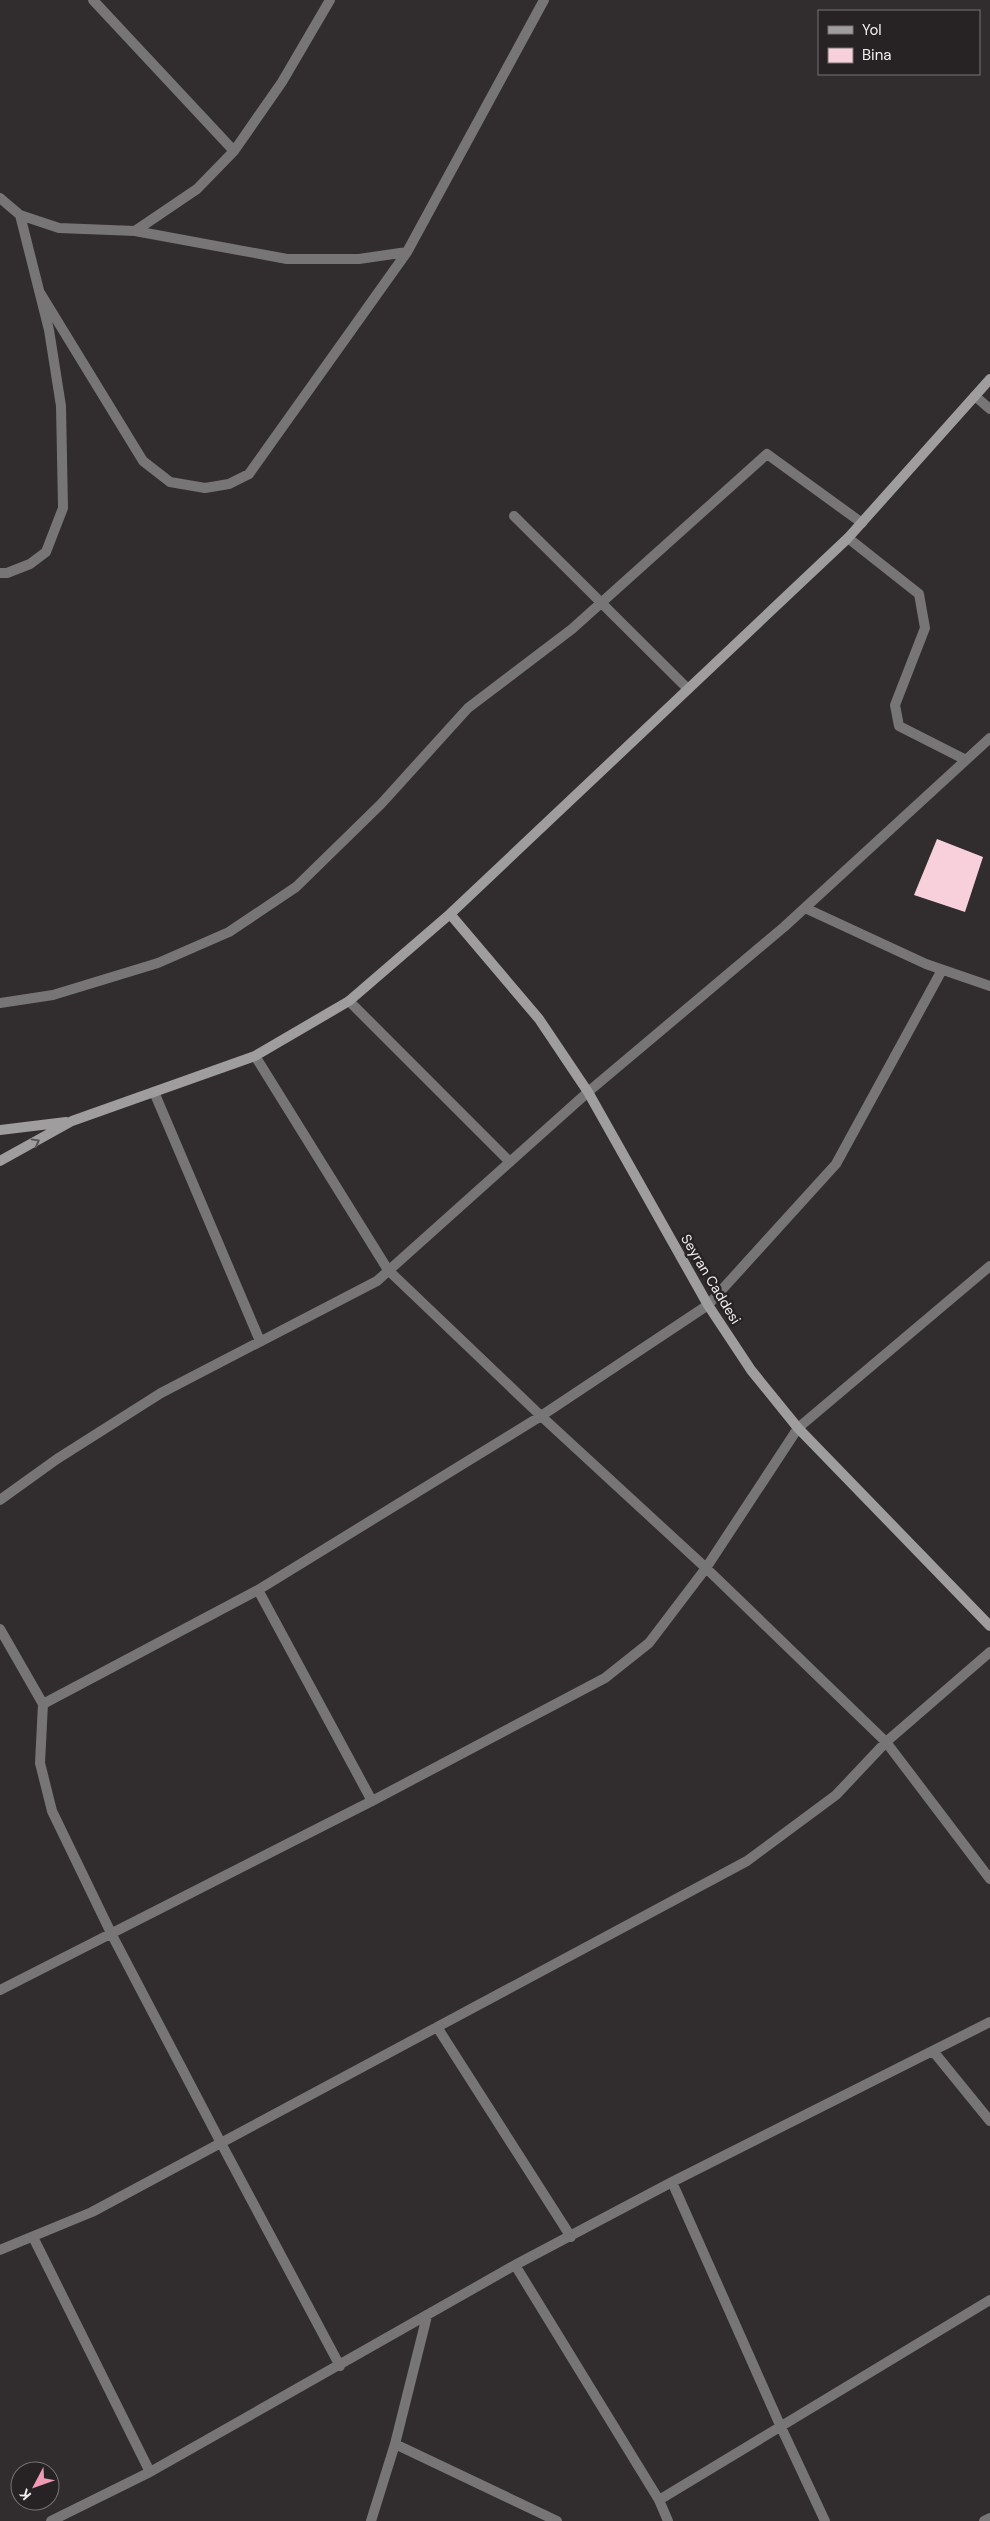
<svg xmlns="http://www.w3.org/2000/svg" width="990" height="2521" viewBox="0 0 990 2521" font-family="'DM Sans',sans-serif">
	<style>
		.building { fill: #f7d0db }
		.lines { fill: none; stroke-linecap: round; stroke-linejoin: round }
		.lane { stroke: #777575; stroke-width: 10 }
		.street { stroke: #777575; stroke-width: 10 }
		.secondary { stroke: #a09d9e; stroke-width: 10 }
		.oneway { stroke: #575455 }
		.labels { text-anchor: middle; stroke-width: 5; stroke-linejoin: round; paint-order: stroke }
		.street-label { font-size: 14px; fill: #f3f0f1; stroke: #272324 }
	</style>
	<rect width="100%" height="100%" fill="#312c2e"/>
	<path class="building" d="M937,839L983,857L965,912L914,895Z"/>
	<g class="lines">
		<path class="lane" d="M984,2521L990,2518"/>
		<path class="street" d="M93,0L234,151
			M0,198L20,215L59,228L135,231L197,189L234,151L282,82L330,0
			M135,231L287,259H359L407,252L544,0
			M39,291L143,461L170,482L205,488L229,484L249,474L407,252
			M975,396L990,409
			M514,516L688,689
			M848,538L919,594L925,628L895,705L899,726L966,760
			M0,573H7L30,564L46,552L63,508L61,406L49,330L20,215
			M805,908L926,964L990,986
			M349,1001L510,1162
			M0,1003L53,995L158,963L229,932L296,887L381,804L468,708L572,629L767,454L862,523
			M255,1056L388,1270L541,1416L706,1568L886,1742L990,1879
			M154,1092L260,1341
			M0,1500L57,1459L161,1393L377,1281L588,1092L784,927L990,738
			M258,1590L372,1801
			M0,1629L43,1704L40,1763L52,1811L112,1935L221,2143L340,2366
			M43,1704L258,1590L541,1416L708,1305L836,1164L942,970
			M0,1990L372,1801L605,1678L649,1643L706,1568L798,1428L990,1266
			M437,2027L571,2237
			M933,2051L990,2121
			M672,2182L780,2425L825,2521
			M33,2237L150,2472
			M0,2250L92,2212L747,1861L836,1795L886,1742L990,1652
			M515,2265L659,2500L668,2521
			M395,2444L557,2521
			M659,2500L990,2300
			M51,2521L150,2472L515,2265L672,2182L990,2022
			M371,2521L395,2444L427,2316"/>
		<path class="secondary" d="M450,914L539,1019L588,1092L708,1305L751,1370L798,1428L990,1626
			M0,1130L66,1122
			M0,1161L72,1121L255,1056L349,1001L450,914L848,538L990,379"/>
	</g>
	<defs><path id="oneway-chevron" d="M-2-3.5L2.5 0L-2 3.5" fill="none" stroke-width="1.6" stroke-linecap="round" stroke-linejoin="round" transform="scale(1.25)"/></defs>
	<use class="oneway" href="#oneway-chevron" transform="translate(36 1142) rotate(-29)"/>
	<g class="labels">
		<g class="street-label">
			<text transform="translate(711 1279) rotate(59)" y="5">Seyran Caddesi</text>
		</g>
	</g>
	<rect x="818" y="10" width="162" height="65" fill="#272324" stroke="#797576"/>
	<rect x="828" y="26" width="25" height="8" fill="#a09d9e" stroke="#797576"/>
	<text x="862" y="35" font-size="15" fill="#f3f0f1">Yol</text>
	<rect x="828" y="48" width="25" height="15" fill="#f7d0db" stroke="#797576"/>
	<text x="862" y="60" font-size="15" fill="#f3f0f1">Bina</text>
	<g transform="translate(35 2486) rotate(229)"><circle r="24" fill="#272324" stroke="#797576"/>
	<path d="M0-4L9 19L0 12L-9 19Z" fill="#f09ab6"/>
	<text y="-8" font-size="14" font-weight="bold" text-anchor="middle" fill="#f3f0f1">K</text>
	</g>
</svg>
